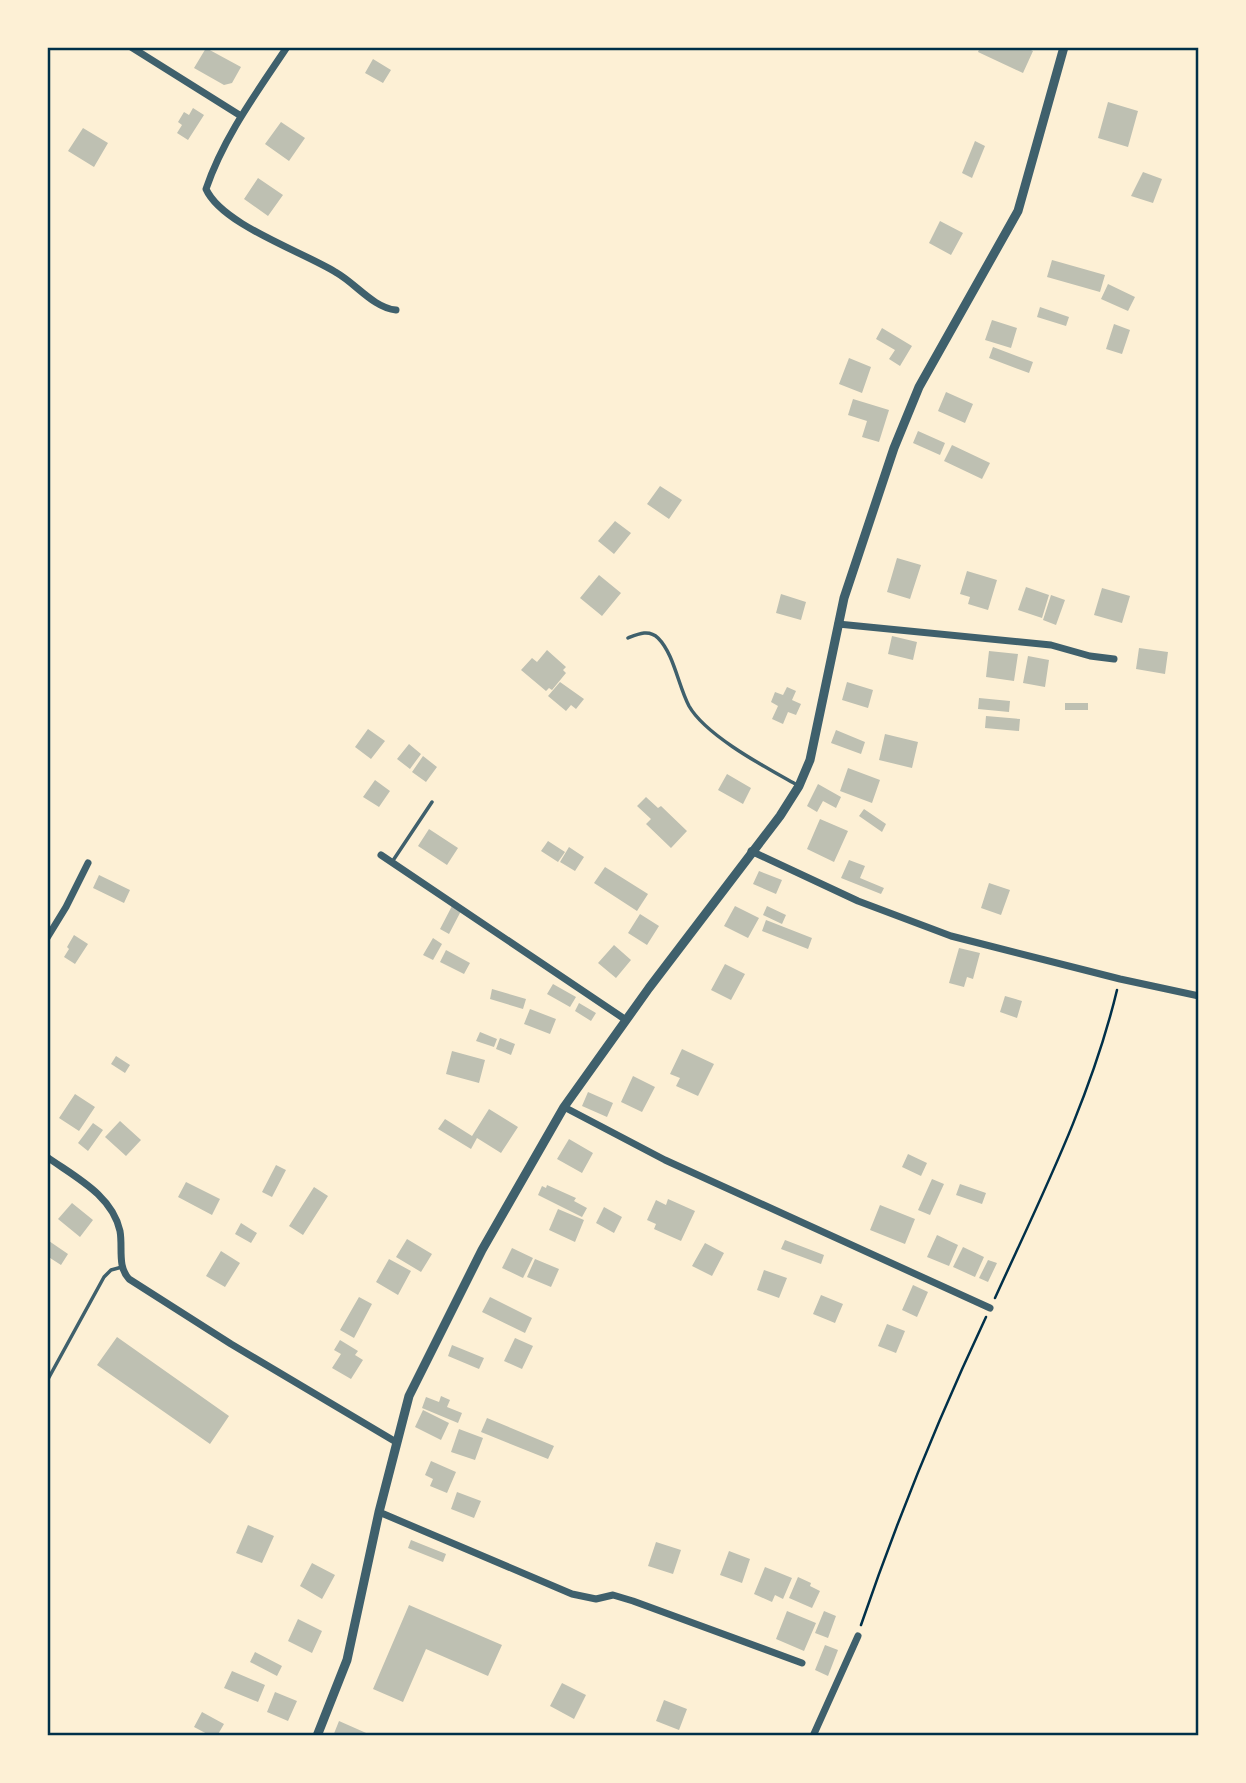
<svg xmlns="http://www.w3.org/2000/svg" width="1246" height="1783" viewBox="0 0 1246 1783" font-family="'Golos Text',sans-serif">
	<style>
		.building { fill: #bec0b2 }
		.lines { fill: none; stroke-linecap: round; stroke-linejoin: round }
		.path { stroke: #003049; stroke-width: 2.5 }
		.service { stroke: #3f606c; stroke-width: 3.5 }
		.minor { stroke: #3f606c; stroke-width: 7 }
		.tertiary { stroke: #3f606c; stroke-width: 9 }
		.neatline { fill: none; stroke: #003049; stroke-width: 2.5 }
	</style>
	<rect width="100%" height="100%" fill="#fdf0d5"/>
	<path class="building" d="M980,47H1025L1033,51L1023,73L978,52Z
		M206,48L241,67L232,83L224,85L194,68Z
		M373,59L391,70L383,83L365,73Z
		M1108,102L1138,111L1128,147L1098,138Z
		M193,108L204,115L188,140L177,133L182,125L178,122L184,112L189,115Z
		M281,122L305,138L289,161L265,144Z
		M83,128L108,143L94,167L68,151Z
		M975,141L985,146L972,178L962,173Z
		M1143,172L1162,179L1153,203L1131,196Z
		M258,178L283,195L268,216L244,199Z
		M940,221L963,233L951,255L929,243Z
		M1052,260L1105,275L1100,292L1047,277Z
		M1108,284L1135,297L1128,311L1101,299Z
		M1040,307L1069,317L1066,326L1037,317Z
		M992,320L1017,328L1011,348L985,340Z
		M1114,324L1130,330L1122,354L1106,349Z
		M882,328L912,346L900,366L889,359L895,350L876,339Z
		M993,347L1033,362L1029,373L989,358Z
		M849,358L871,367L862,393L839,384Z
		M946,392L973,404L965,423L938,411Z
		M853,399L889,410L879,442L862,437L867,421L848,415Z
		M918,431L945,443L940,455L913,443Z
		M952,445L990,463L982,479L944,461Z
		M660,486L682,500L669,519L647,504Z
		M615,521L631,533L614,554L598,541Z
		M897,558L921,565L910,599L887,592Z
		M967,571L997,580L988,610L968,604L970,597L960,594Z
		M599,575L621,593L602,616L580,598Z
		M1026,587L1049,595L1042,618L1018,610Z
		M1102,588L1130,596L1122,623L1094,615Z
		M781,594L806,602L801,620L776,613Z
		M1051,595L1065,600L1056,625L1043,620Z
		M892,636L917,642L913,660L888,654Z
		M1139,648L1168,652L1165,674L1136,669Z
		M547,650L566,667L563,670L566,673L552,690L549,688L546,691L521,670L532,658L537,662Z
		M989,651L1018,654L1014,681L986,677Z
		M1028,656L1049,660L1045,687L1023,683Z
		M560,682L584,699L576,709L571,705L566,711L548,696Z
		M847,682L873,690L868,708L842,700Z
		M787,687L796,691L792,700L801,704L796,715L788,712L783,724L772,719L778,706L771,702L775,692L783,695Z
		M979,698L1010,701L1009,712L978,709Z
		M1065,703H1088V710H1065Z
		M986,716L1020,719L1019,731L985,728Z
		M368,729L385,741L371,759L355,747Z
		M836,730L865,742L861,754L831,743Z
		M885,734L918,742L912,768L879,760Z
		M409,744L421,754L410,769L397,759Z
		M423,756L437,767L426,782L412,772Z
		M848,768L880,780L872,803L840,791Z
		M727,774L751,788L743,804L718,790Z
		M375,780L390,791L379,807L363,797Z
		M818,784L841,797L836,808L823,801L817,812L807,806Z
		M646,797L658,808L661,806L687,831L671,848L646,824L651,819L637,806Z
		M864,809L886,824L882,832L859,816Z
		M820,819L848,831L834,862L807,849Z
		M429,829L458,848L447,865L418,846Z
		M548,841L565,852L558,862L541,851Z
		M569,847L584,857L575,871L560,862Z
		M849,860L865,866L860,878L884,888L881,894L841,878Z
		M605,867L648,894L637,911L594,883Z
		M759,871L782,880L776,894L753,884Z
		M99,875L130,890L124,903L93,888Z
		M989,883L1010,890L1001,915L981,908Z
		M452,906L461,911L449,934L440,929Z
		M735,906L759,918L748,938L724,926Z
		M767,906L786,915L782,924L763,915Z
		M640,914L659,926L647,945L628,933Z
		M766,920L812,938L808,949L762,931Z
		M74,935L88,944L75,964L64,957L69,949L67,947Z
		M433,938L442,944L433,960L423,955Z
		M614,945L631,960L616,978L598,963Z
		M959,948L980,953L973,979L967,977L964,987L949,983Z
		M446,950L470,963L464,974L440,962Z
		M725,964L745,974L731,1000L711,990Z
		M553,984L576,997L570,1007L547,994Z
		M492,989L526,999L523,1009L490,999Z
		M1005,996L1022,1001L1017,1018L1000,1012Z
		M579,1003L596,1013L591,1021L575,1011Z
		M530,1009L556,1019L550,1034L524,1024Z
		M480,1032L497,1039L494,1047L476,1041Z
		M500,1038L515,1044L511,1055L496,1049Z
		M682,1049L714,1064L698,1096L676,1086L680,1078L670,1074Z
		M452,1051L485,1060L479,1083L446,1074Z
		M116,1056L130,1065L125,1073L111,1064Z
		M633,1076L655,1087L642,1112L621,1102Z
		M588,1092L613,1103L607,1117L582,1106Z
		M75,1094L95,1107L79,1131L59,1118Z
		M489,1109L518,1127L501,1153L477,1138L471,1149L438,1129L445,1119L472,1136Z
		M120,1121L141,1140L126,1156L105,1137Z
		M93,1123L103,1130L88,1151L78,1143Z
		M569,1139L593,1153L582,1173L557,1159Z
		M908,1154L927,1163L921,1176L902,1167Z
		M276,1165L286,1170L272,1197L262,1192Z
		M932,1179L944,1184L930,1215L918,1210Z
		M186,1182L220,1199L212,1215L178,1197Z
		M960,1184L986,1193L982,1204L956,1195Z
		M547,1185L576,1198L574,1201L587,1208L582,1217L538,1195L542,1186L546,1188Z
		M314,1187L328,1196L303,1235L289,1226Z
		M668,1199L695,1211L681,1241L654,1229L656,1224L647,1220L656,1200L666,1205Z
		M72,1203L93,1220L80,1237L58,1219Z
		M880,1205L915,1219L905,1244L870,1230Z
		M604,1207L622,1217L614,1233L596,1223Z
		M558,1209L584,1220L575,1242L549,1230Z
		M241,1223L257,1233L251,1243L235,1234Z
		M937,1235L958,1245L949,1266L927,1257Z
		M407,1239L432,1254L421,1272L396,1257Z
		M785,1240L824,1255L821,1264L781,1249Z
		M49,1241L68,1254L61,1265L47,1256Z
		M705,1243L724,1253L712,1276L692,1266Z
		M963,1247L984,1257L975,1277L953,1267Z
		M512,1248L533,1258L523,1278L502,1268Z
		M221,1251L240,1263L225,1287L206,1276Z
		M389,1259L411,1271L398,1295L376,1282Z
		M535,1259L559,1269L551,1287L527,1277Z
		M988,1260L997,1263L988,1282L979,1278Z
		M764,1270L787,1278L779,1298L757,1290Z
		M913,1285L928,1292L917,1317L902,1310Z
		M821,1295L843,1304L835,1323L813,1314Z
		M359,1297L372,1304L354,1338L340,1330Z
		M490,1297L532,1318L525,1333L482,1312Z
		M887,1324L905,1331L896,1353L878,1346Z
		M117,1337L229,1416L210,1444L97,1365Z
		M515,1338L533,1346L522,1369L504,1361Z
		M340,1340L358,1351L355,1355L363,1360L351,1379L332,1368L341,1354L334,1350Z
		M452,1345L484,1358L479,1369L448,1356Z
		M441,1396L450,1400L447,1407L462,1413L458,1423L422,1408L426,1397L439,1402Z
		M423,1410L449,1423L441,1440L415,1427Z
		M487,1418L554,1446L548,1459L481,1432Z
		M459,1429L483,1438L475,1460L451,1452Z
		M431,1461L456,1472L447,1493L430,1486L433,1479L425,1475Z
		M457,1492L481,1501L474,1518L451,1509Z
		M248,1525L274,1536L262,1563L236,1553Z
		M411,1540L446,1554L443,1562L408,1548Z
		M656,1542L681,1550L673,1574L648,1566Z
		M729,1551L750,1559L742,1583L720,1575Z
		M312,1563L335,1575L322,1599L300,1586Z
		M765,1567L792,1578L783,1599L775,1595L772,1602L754,1594Z
		M798,1577L811,1583L810,1586L820,1591L812,1608L789,1598Z
		M409,1605L502,1645L488,1676L426,1649L403,1702L373,1689Z
		M787,1611L816,1623L804,1651L776,1639Z
		M824,1611L836,1616L828,1638L815,1633Z
		M298,1619L322,1631L312,1653L288,1641Z
		M825,1645L838,1650L828,1676L815,1670Z
		M255,1652L282,1666L277,1676L250,1662Z
		M232,1671L265,1685L258,1702L224,1688Z
		M562,1683L586,1695L574,1719L550,1706Z
		M275,1692L297,1701L288,1721L267,1712Z
		M664,1700L687,1709L679,1730L656,1721Z
		M202,1712L224,1724L217,1736H211L194,1727Z
		M339,1721L373,1736H333Z"/>
	<g class="lines">
		<path class="path" d="M995,1298C1041,1197 1091,1098 1117,990
			M861,1625C897,1520 939,1417 986,1317"/>
		<path class="service" d="M628,638C638,634 649,629 658,638C674,654 678,685 689,706C706,736 767,768 797,785
			M392,862L432,802
			M47,1381L104,1277L111,1270L122,1267"/>
		<path class="minor" d="M131,47L241,116
			M287,47C257,92 223,138 206,189C222,225 304,252 337,273C356,284 374,308 396,310
			M838,624L1051,645L1090,656L1114,659
			M751,851L858,901L951,936L1120,979L1199,996
			M381,855L626,1020
			M47,938L66,907L88,863
			M564,1107L665,1160L990,1308
			M47,1157C75,1177 112,1195 120,1231C123,1248 117,1266 129,1279L231,1344L396,1442
			M379,1512L572,1594L596,1599L613,1595L633,1601L802,1663
			M813,1736L858,1636"/>
		<path class="tertiary" d="M317,1736L347,1660L379,1512L409,1396L482,1250L564,1107L649,988L780,816L799,786L810,760L844,598L894,448L919,387L1018,211L1064,47"/>
	</g>
	<rect width="1246" height="1783" fill="none" stroke="#fdf0d5" stroke-width="98"/>
	<rect x="49" y="49" width="1148" height="1685" class="neatline"/>
</svg>
